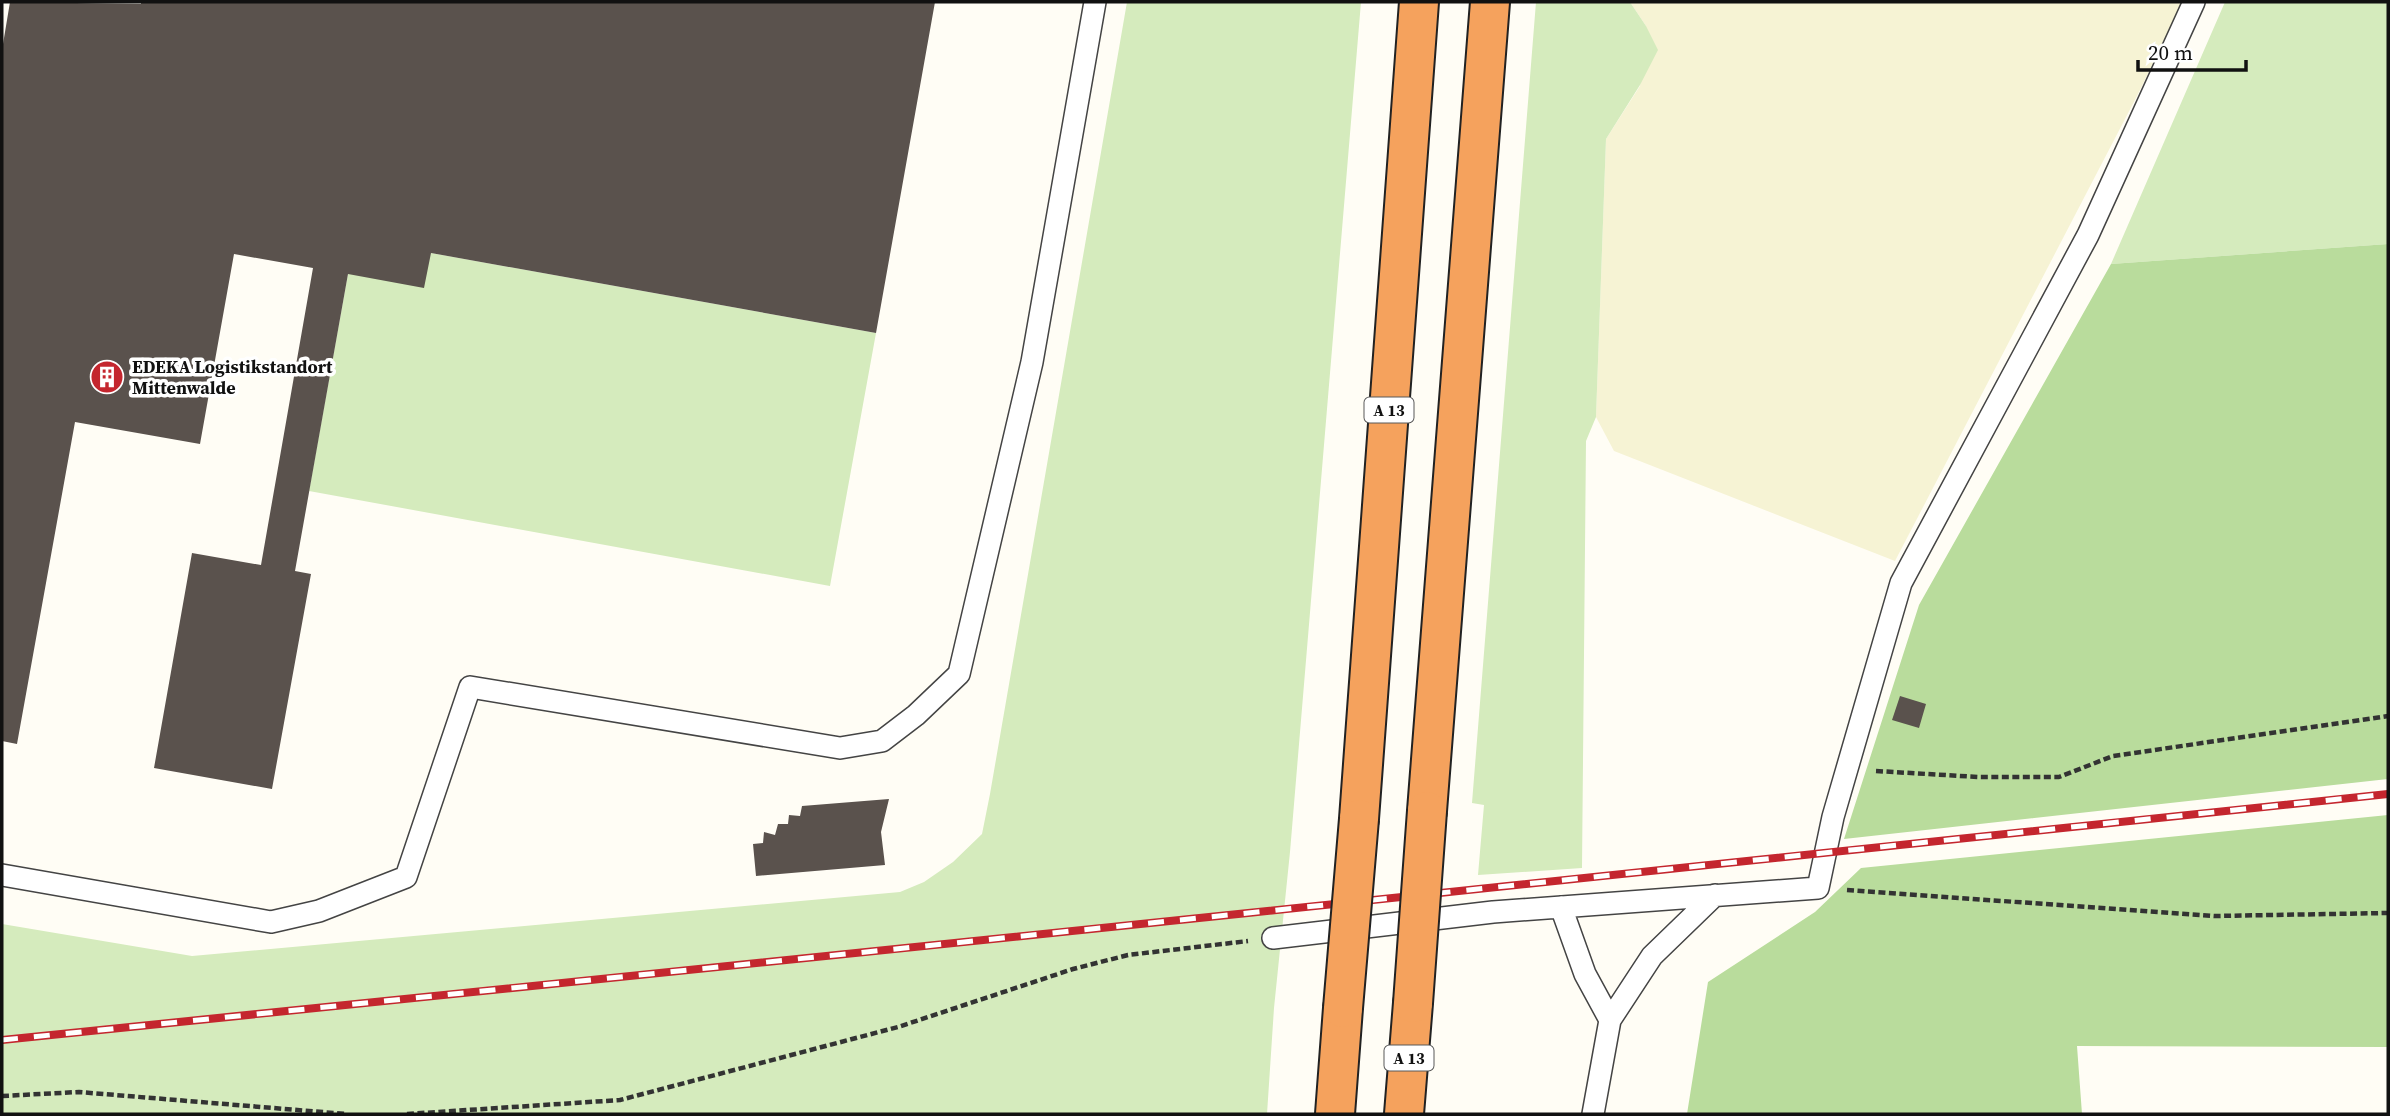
<svg xmlns="http://www.w3.org/2000/svg" width="2390" height="1116" viewBox="0 0 2390 1116" font-family="'Source Serif 4',serif">
	<style>
		.farmland { fill: #f6f3d4 }
		.green { fill: #d5ebbd }
		.forest { fill: #b9dc9c }
		.building { fill: #5a524d }
		.lines { fill: none; stroke-linecap: round; stroke-linejoin: round }
		.service-casing { stroke: #444; stroke-width: 24 }
		.motorway-casing { stroke: #222; stroke-width: 42 }
		.path { stroke: #333; stroke-width: 4.5; stroke-dasharray: 7 3.5; stroke-linecap: butt }
		.service { stroke: #fff; stroke-width: 21 }
		.motorway { stroke: #f5a25d; stroke-width: 38 }
		.rail-casing { stroke: #c4262e; stroke-width: 8 }
		.rail { stroke: #fff; stroke-width: 5; stroke-dasharray: 16; stroke-linecap: butt }
		.motorway-bridge-casing { stroke: #222; stroke-width: 42; stroke-linecap: butt }
		.motorway-bridge { stroke: #f5a25d; stroke-width: 38 }
		.labels { text-anchor: middle; stroke-width: 7; stroke-linejoin: round; paint-order: stroke }
		.shield { fill: #fff; stroke: #585858; stroke-width: 2 }
		.shield-label { font-size: 16px; font-weight: bold; fill: #111 }
		.poi-label { font-size: 18px; font-weight: bold; fill: #111; stroke: #fff; text-anchor: start }
	</style>
	<rect width="100%" height="100%" fill="#fffdf5"/>
	<path class="farmland" d="M1630,2H2183L2138,94L1895,561L1614,451L1596,417L1606,139L1640,86L1646,26Z"/>
	<path class="green" d="M1127,2H1361L1290,852L1274,1008L1267,1114H2V924L192,956L900,892L924,882L953,862L982,834L990,794Z
		M1536,2H1630L1646,26L1658,50L1640,85L1606,139L1596,417L1586,441L1582,868L1478,875L1484,805L1472,803Z
		M2225,2H2388V244L2111,264Z
		M431,253L876,333L830,586L309,491L348,274Z"/>
	<path class="forest" d="M2388,244V779L1844,839L1919,605L2111,264Z
		M2388,815V1047L2077,1046L2082,1114H1687L1708,982L1815,912L1861,868Z"/>
	<path class="building" d="M10,2L141,4V2H935L876,333L431,253L424,288L348,274L295,571L311,574L272,789L154,768L192,553L261,565L313,268L234,254L200,444L75,422L17,744L2,741V50Z
		M1900,696L1926,704L1919,728L1892,720Z
		M889,799L881,832L885,865L756,876L753,844L763,843L764,832L775,835L778,824H788L789,815L800,816L802,806Z"/>
	<g class="lines">
		<defs>
			<path id="service" d="M2,875L271,922L319,911L406,877L470,687L840,748L882,741L916,715L959,674L1032,362L1095,2
				M1561,907L1585,974L1610,1020
				M1273,938L1493,912L1818,888L1833,817L1901,583L2088,235L2194,2
				M1593,1114L1610,1020L1652,956L1715,895"/>
			<path id="motorway" d="M1427,811L1490,2
				M1359,819L1419,2
				M1335,1114L1343,1008
				M1404,1114L1413,1003"/>
		</defs>
		<use href="#service" class="service-casing"/>
		<use href="#motorway" class="motorway-casing"/>
		<path class="path" d="M1876,771L1978,777H2059L2113,756L2388,716
			M1847,890L2214,916L2388,913
			M2,1096L79,1092L346,1114
			M407,1114L620,1100L898,1027L1073,969L1128,955L1248,941"/>
		<use href="#service" class="service"/>
		<use href="#motorway" class="motorway"/>
		<defs>
			<path id="rail" d="M2,1040L1248,913L2388,794"/>
		</defs>
		<use href="#rail" class="rail-casing"/>
		<use href="#rail" class="rail"/>
		<defs>
			<path id="motorway-bridge" d="M1413,1003L1427,811
				M1343,1008L1359,819"/>
		</defs>
		<use href="#motorway-bridge" class="motorway-bridge-casing"/>
		<use href="#motorway-bridge" class="motorway-bridge"/>
	</g>
	<defs>
		<symbol id="building-disc" viewBox="-11 -11 22 22"><circle r="9.5" fill="#c4262e" stroke="#fff"/><path d="M-4-6H4V6H1V3H-1V6H-4ZM-2.5-4.3h1.7v1.8h-1.7ZM.8-4.3h1.7v1.8H.8ZM-2.5-1h1.7V.8h-1.7ZM.8-1h1.7V.8H.8Z" fill="#fff"/></symbol>
	</defs>
	<g fill-rule="evenodd">
		<use href="#building-disc" x="88" y="358" width="38" height="38"/>
	</g>
	<g class="labels">
		<g class="shield">
			<rect x="1364.5" y="397.5" width="49" height="25" rx="5"/>
			<rect x="1384.5" y="1045.5" width="49" height="25" rx="5"/>
		</g>
		<g class="shield-label">
			<text x="1389" y="416">A 13</text>
			<text x="1409" y="1064">A 13</text>
		</g>
		<g class="poi-label">
			<text x="132" y="373">EDEKA Logistikstandort<tspan x="132" dy="21">Mittenwalde</tspan></text>
		</g>
	</g>
	<rect width="2390" height="1116" fill="none" stroke="#111111" stroke-width="7"/>
	<path d="M2138 60v10h108v-10" fill="none" stroke="#111111" stroke-width="3.5"/>
	<text x="2148" y="60" font-size="21" fill="#111111" stroke="#ffffff" stroke-width="5" paint-order="stroke">20 m</text>
</svg>
